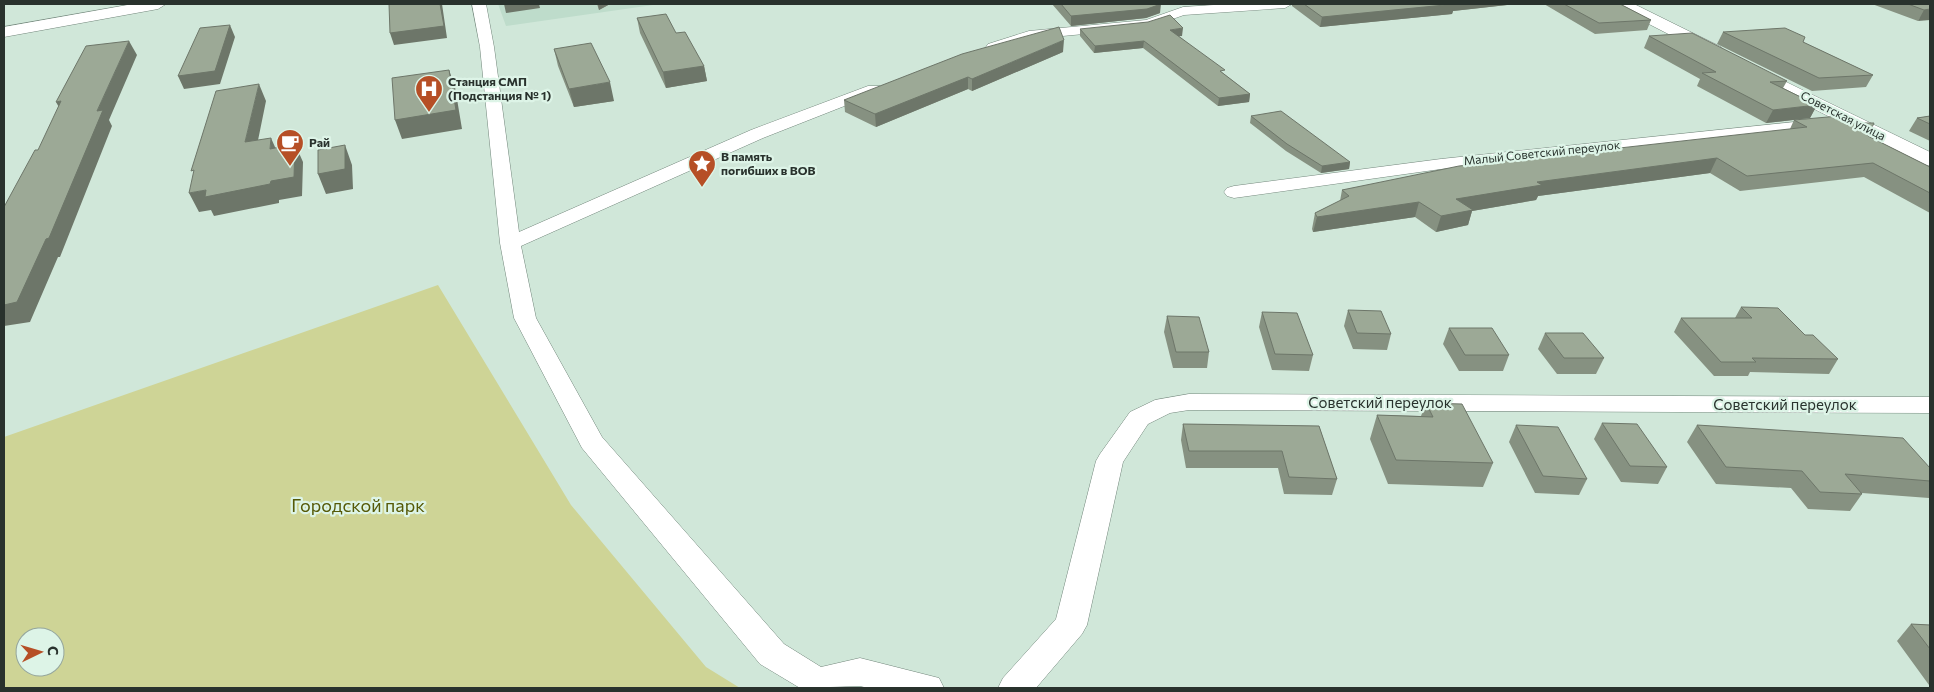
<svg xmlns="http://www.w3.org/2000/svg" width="1934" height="692" viewBox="0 0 1934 692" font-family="Commissioner,sans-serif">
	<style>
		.built { fill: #bedccb }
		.green { fill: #ced496; fill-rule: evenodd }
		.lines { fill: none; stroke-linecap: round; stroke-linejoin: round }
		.street-casing { stroke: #72867b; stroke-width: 1 }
		.secondary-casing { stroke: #72867b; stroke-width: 1 }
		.street { fill: #fff; fill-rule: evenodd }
		.secondary { fill: #fff; fill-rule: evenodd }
		.wall { fill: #869181 }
		.shaded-wall { fill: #6d7669 }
		.building { fill: #9ca996; stroke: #6d7669 }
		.labels { text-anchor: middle; stroke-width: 4.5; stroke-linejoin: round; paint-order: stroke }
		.far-poi-label { font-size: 12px; font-weight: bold; fill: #29322d; stroke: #ddf4e7; text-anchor: start }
		.far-street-label { font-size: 12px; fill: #29322d; stroke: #ddf4e7 }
		.street-label { font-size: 15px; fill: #29322d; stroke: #ddf4e7 }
		.near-park-label { font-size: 18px; fill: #555907; stroke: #ddf4e7 }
	</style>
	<rect width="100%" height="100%" fill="#d0e7d9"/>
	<path class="built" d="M498,4H660L506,26Z"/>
	<path class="green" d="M438,285L571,505L706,667L740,688H4V437ZM25,637H55V667H25Z"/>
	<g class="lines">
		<defs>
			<path id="street" d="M472,4H486L494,47L519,232L751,130L868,86H880L882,89L880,92L763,138L521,246L536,318L602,437L784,644L821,667L860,658L939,678L944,688H868L860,686L800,688L760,664L582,448L514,318L500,243L480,47Z
				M1229,4H1292L1285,8L1184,15L1147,28L1031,39L993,51L986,47L988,44L1029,31L1146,20L1183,7Z
				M1823,119L1829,120L1832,124L1829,128L1441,169L1234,198L1227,196L1224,192L1227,188L1234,186L1441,159Z
				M1189,394L1930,397V413L1189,410L1170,413L1148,424L1123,462L1087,625L1082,634L1036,688H998L1003,678L1056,619L1096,461L1100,454L1130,412L1155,400Z"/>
			<path id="secondary" d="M133,4H166L158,9L4,37V27Z
				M1614,4H1634L1721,47L1724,51L1721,55H1709L1616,7Z
				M1751,65L1930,152V166L1923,164L1745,74L1742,70L1745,66Z"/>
		</defs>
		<use href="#street" class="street-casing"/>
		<use href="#secondary" class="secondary-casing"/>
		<use href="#street" class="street"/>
		<use href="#secondary" class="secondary"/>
	</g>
	<path class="wall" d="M564,4H610L599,10L597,4L576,5Z
		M1052,4H1160V13L1146,18L1071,26Z
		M1292,4H1517H1516L1453,11L1452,14L1320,27L1292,6Z
		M1544,4H1620L1651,20L1647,30L1595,34Z
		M1872,4H1930L1918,21Z
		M637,18L676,33L704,66L707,81L666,88L640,33Z
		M1080,29L1182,36H1179L1224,74L1250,94L1249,102L1218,106L1143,48L1094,53L1080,36Z
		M1723,32L1803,42L1873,75L1866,87L1812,91L1717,44Z
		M1649,36L1787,81L1783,88L1817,105L1810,118L1766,123L1697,86L1700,79L1644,48Z
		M554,49L614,101L574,107L558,66Z
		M1063,52L972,91L968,89L876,127L845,112L844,100Z
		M1251,116L1350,162L1349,169L1321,173L1286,151L1250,123Z
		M1930,116V141L1909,131L1917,118Z
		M1794,120L1868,136L1930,167V213L1864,177L1740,191L1710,173L1538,196L1536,200L1472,211L1468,225L1436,232L1415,217L1313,232L1312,229L1315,213L1340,201L1342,190L1790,129Z
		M1741,307L1805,335L1838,359L1829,374L1750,372L1748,376H1714L1674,332L1681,318H1735Z
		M1348,310L1391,334L1387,350L1353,349L1344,326Z
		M1262,312L1313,355L1309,371L1272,370L1259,327Z
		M1167,316L1209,352L1207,368H1173L1164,332Z
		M1449,328L1509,355L1503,371H1459L1443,344Z
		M1545,333L1604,358L1596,374H1557L1538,349Z
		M1426,403L1493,463L1483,487L1388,484L1370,439L1377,415L1421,416Z
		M1602,423L1667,467L1658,484L1621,482L1594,439Z
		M1183,424L1319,426L1337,479L1332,495L1284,494L1278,468H1186L1181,440Z
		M1516,425L1587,479L1579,495L1535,493L1509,442Z
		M1697,425L1930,468V497L1929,498L1862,493V494L1850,511L1808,509L1791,488L1716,484L1687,442Z
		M1911,624L1930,625V685H1929L1897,641Z"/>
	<path class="shaded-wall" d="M440,4H442L447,38L394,45L390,33Z
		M504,4H539L540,8L506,13Z
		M598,4H610L599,10Z
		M1161,4L1160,13L1146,18L1071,26V16Z
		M1450,4H1517H1516L1453,11L1452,14L1320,27L1322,17Z
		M1930,9V20L1918,21L1924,10Z
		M230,25L235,37L220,84L184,89L178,76Z
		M1183,28L1182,36L1169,37L1170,30Z
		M1064,40L1063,52L972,91V79Z
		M129,41L137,55L109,120L112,126L60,257H58L30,322L4,326V305L97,111Z
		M1144,41L1143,48L1094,53L1095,46Z
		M704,66L707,81L666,88L663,72Z
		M449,70L455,87L462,129L402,139L395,120Z
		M968,77V89L876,127L875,114Z
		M610,82L614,101L574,107L569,89Z
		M259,84L266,101L254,160L245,142Z
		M1250,94L1249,102L1218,106L1219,98Z
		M61,101L65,118L56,102Z
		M1817,105L1810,118L1766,123L1773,110Z
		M271,138L279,156L270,149Z
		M295,144L303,162L302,196L279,200V203L214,216L211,210L199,212L189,193L206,190L271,181Z
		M345,145L352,165L353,189L326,194L318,174Z
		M1717,158L1710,173L1538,196L1536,200L1472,211L1468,225L1436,232L1441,216L1456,199L1537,182Z
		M1350,162L1349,169L1321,173L1322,166Z
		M1419,202L1415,217L1313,232L1317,217Z"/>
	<path class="building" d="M389,4H440L444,26L390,33Z
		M1061,4H1161L1147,9L1071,16Z
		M1304,4H1455L1322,17Z
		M1564,4H1620L1651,20L1599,23Z
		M1908,4H1930V9L1924,10Z
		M666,14L676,33L685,32L704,66L663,72L637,18Z
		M1170,15L1183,28L1170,30L1225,70L1220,71L1250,94L1219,98L1144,41L1095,46L1080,29L1148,22Z
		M230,25L215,71L178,76L200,28Z
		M1059,27L1064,40L972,79L968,77L875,114L844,100L962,54Z
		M1785,28L1805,37L1803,42L1873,75L1819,78L1723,32Z
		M1692,33L1787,81L1770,82L1817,105L1773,110L1702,73L1716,72L1649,36Z
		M129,41L97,111L103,110L49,238L46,239L17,302L4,305V207L35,150H38L61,101L56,102L86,46Z
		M591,43L610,82L569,89L554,49Z
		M449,70L456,110L395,120L392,78Z
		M259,84L245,142L271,138L270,149L295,144L294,177L271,181L270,184L205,197L206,190L189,193L194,170L191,171L216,91Z
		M1281,111L1350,162L1322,166L1287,144L1251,116Z
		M1839,116L1854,123H1874L1868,136L1930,167V193L1873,163L1747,176L1717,158L1537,182L1542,185L1456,199L1473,210L1441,216L1419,202L1317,217L1315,213L1349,196L1342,190L1459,166L1807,127L1794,120Z
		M1930,116V124L1917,118Z
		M345,145V169L318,174V150Z
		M1741,307L1778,308L1805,335H1813L1838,359L1752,358L1756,362H1721L1681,318H1752Z
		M1348,310L1381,311L1391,334L1357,333Z
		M1262,312L1297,313L1313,355L1275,354Z
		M1167,316L1199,317L1209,352H1176Z
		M1449,328H1492L1509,355H1465Z
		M1545,333H1583L1604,358H1564Z
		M1426,403L1462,404L1493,463L1396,460L1377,415L1433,417Z
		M1602,423L1637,424L1667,467L1630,466Z
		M1183,424L1319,426L1337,479L1289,477L1282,451H1189Z
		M1516,425L1558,427L1587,479L1543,476Z
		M1697,425L1903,438L1930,468V481L1845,474L1862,494L1820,492L1802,471L1726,467Z
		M1911,624L1930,625V649Z"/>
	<defs>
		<symbol id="hospital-pin" viewBox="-11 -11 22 30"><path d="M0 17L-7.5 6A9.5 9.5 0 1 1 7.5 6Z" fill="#b64f26" stroke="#ddf4e7"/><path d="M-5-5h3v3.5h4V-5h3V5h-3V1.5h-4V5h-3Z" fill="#fff"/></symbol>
		<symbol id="cafe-pin" viewBox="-11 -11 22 30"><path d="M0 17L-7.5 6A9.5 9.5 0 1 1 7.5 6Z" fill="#b64f26" stroke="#ddf4e7"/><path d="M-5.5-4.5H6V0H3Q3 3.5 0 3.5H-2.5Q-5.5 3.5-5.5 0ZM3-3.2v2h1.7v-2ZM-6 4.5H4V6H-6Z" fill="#fff"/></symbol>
		<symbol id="sight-pin" viewBox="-11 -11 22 30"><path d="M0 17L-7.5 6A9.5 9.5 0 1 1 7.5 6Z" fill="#b64f26" stroke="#ddf4e7"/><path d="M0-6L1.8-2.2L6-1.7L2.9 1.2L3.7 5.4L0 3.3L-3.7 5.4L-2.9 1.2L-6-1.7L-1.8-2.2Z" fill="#fff"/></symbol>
	</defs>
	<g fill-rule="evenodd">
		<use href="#hospital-pin" x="413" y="73" width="32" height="43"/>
		<use href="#cafe-pin" x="274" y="127" width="32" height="43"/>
		<use href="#sight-pin" x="686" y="148" width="32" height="43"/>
	</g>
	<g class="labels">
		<g class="far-poi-label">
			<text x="448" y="86">Станция СМП<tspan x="448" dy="14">(Подстанция № 1)</tspan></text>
			<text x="309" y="147">Рай</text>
			<text x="721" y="161">В память<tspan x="721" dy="14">погибших в ВОВ</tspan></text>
		</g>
		<g class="far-street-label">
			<text transform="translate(1843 116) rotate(27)" y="4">Советская улица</text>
			<text transform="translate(1542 153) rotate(-6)" y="4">Малый Советский переулок</text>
		</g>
		<g class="street-label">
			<text x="1380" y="408">Советский переулок</text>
			<text x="1785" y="410">Советский переулок</text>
		</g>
		<g class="near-park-label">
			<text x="358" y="512">Городской парк</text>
		</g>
	</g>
	<rect width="1934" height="692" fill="none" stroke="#29322d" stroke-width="10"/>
	<g transform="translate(40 652) rotate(85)"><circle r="24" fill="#ddf4e7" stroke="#95a69d"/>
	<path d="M0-4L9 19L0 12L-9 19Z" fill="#b64f26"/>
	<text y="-8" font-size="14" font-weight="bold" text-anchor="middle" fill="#29322d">С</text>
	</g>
</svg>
